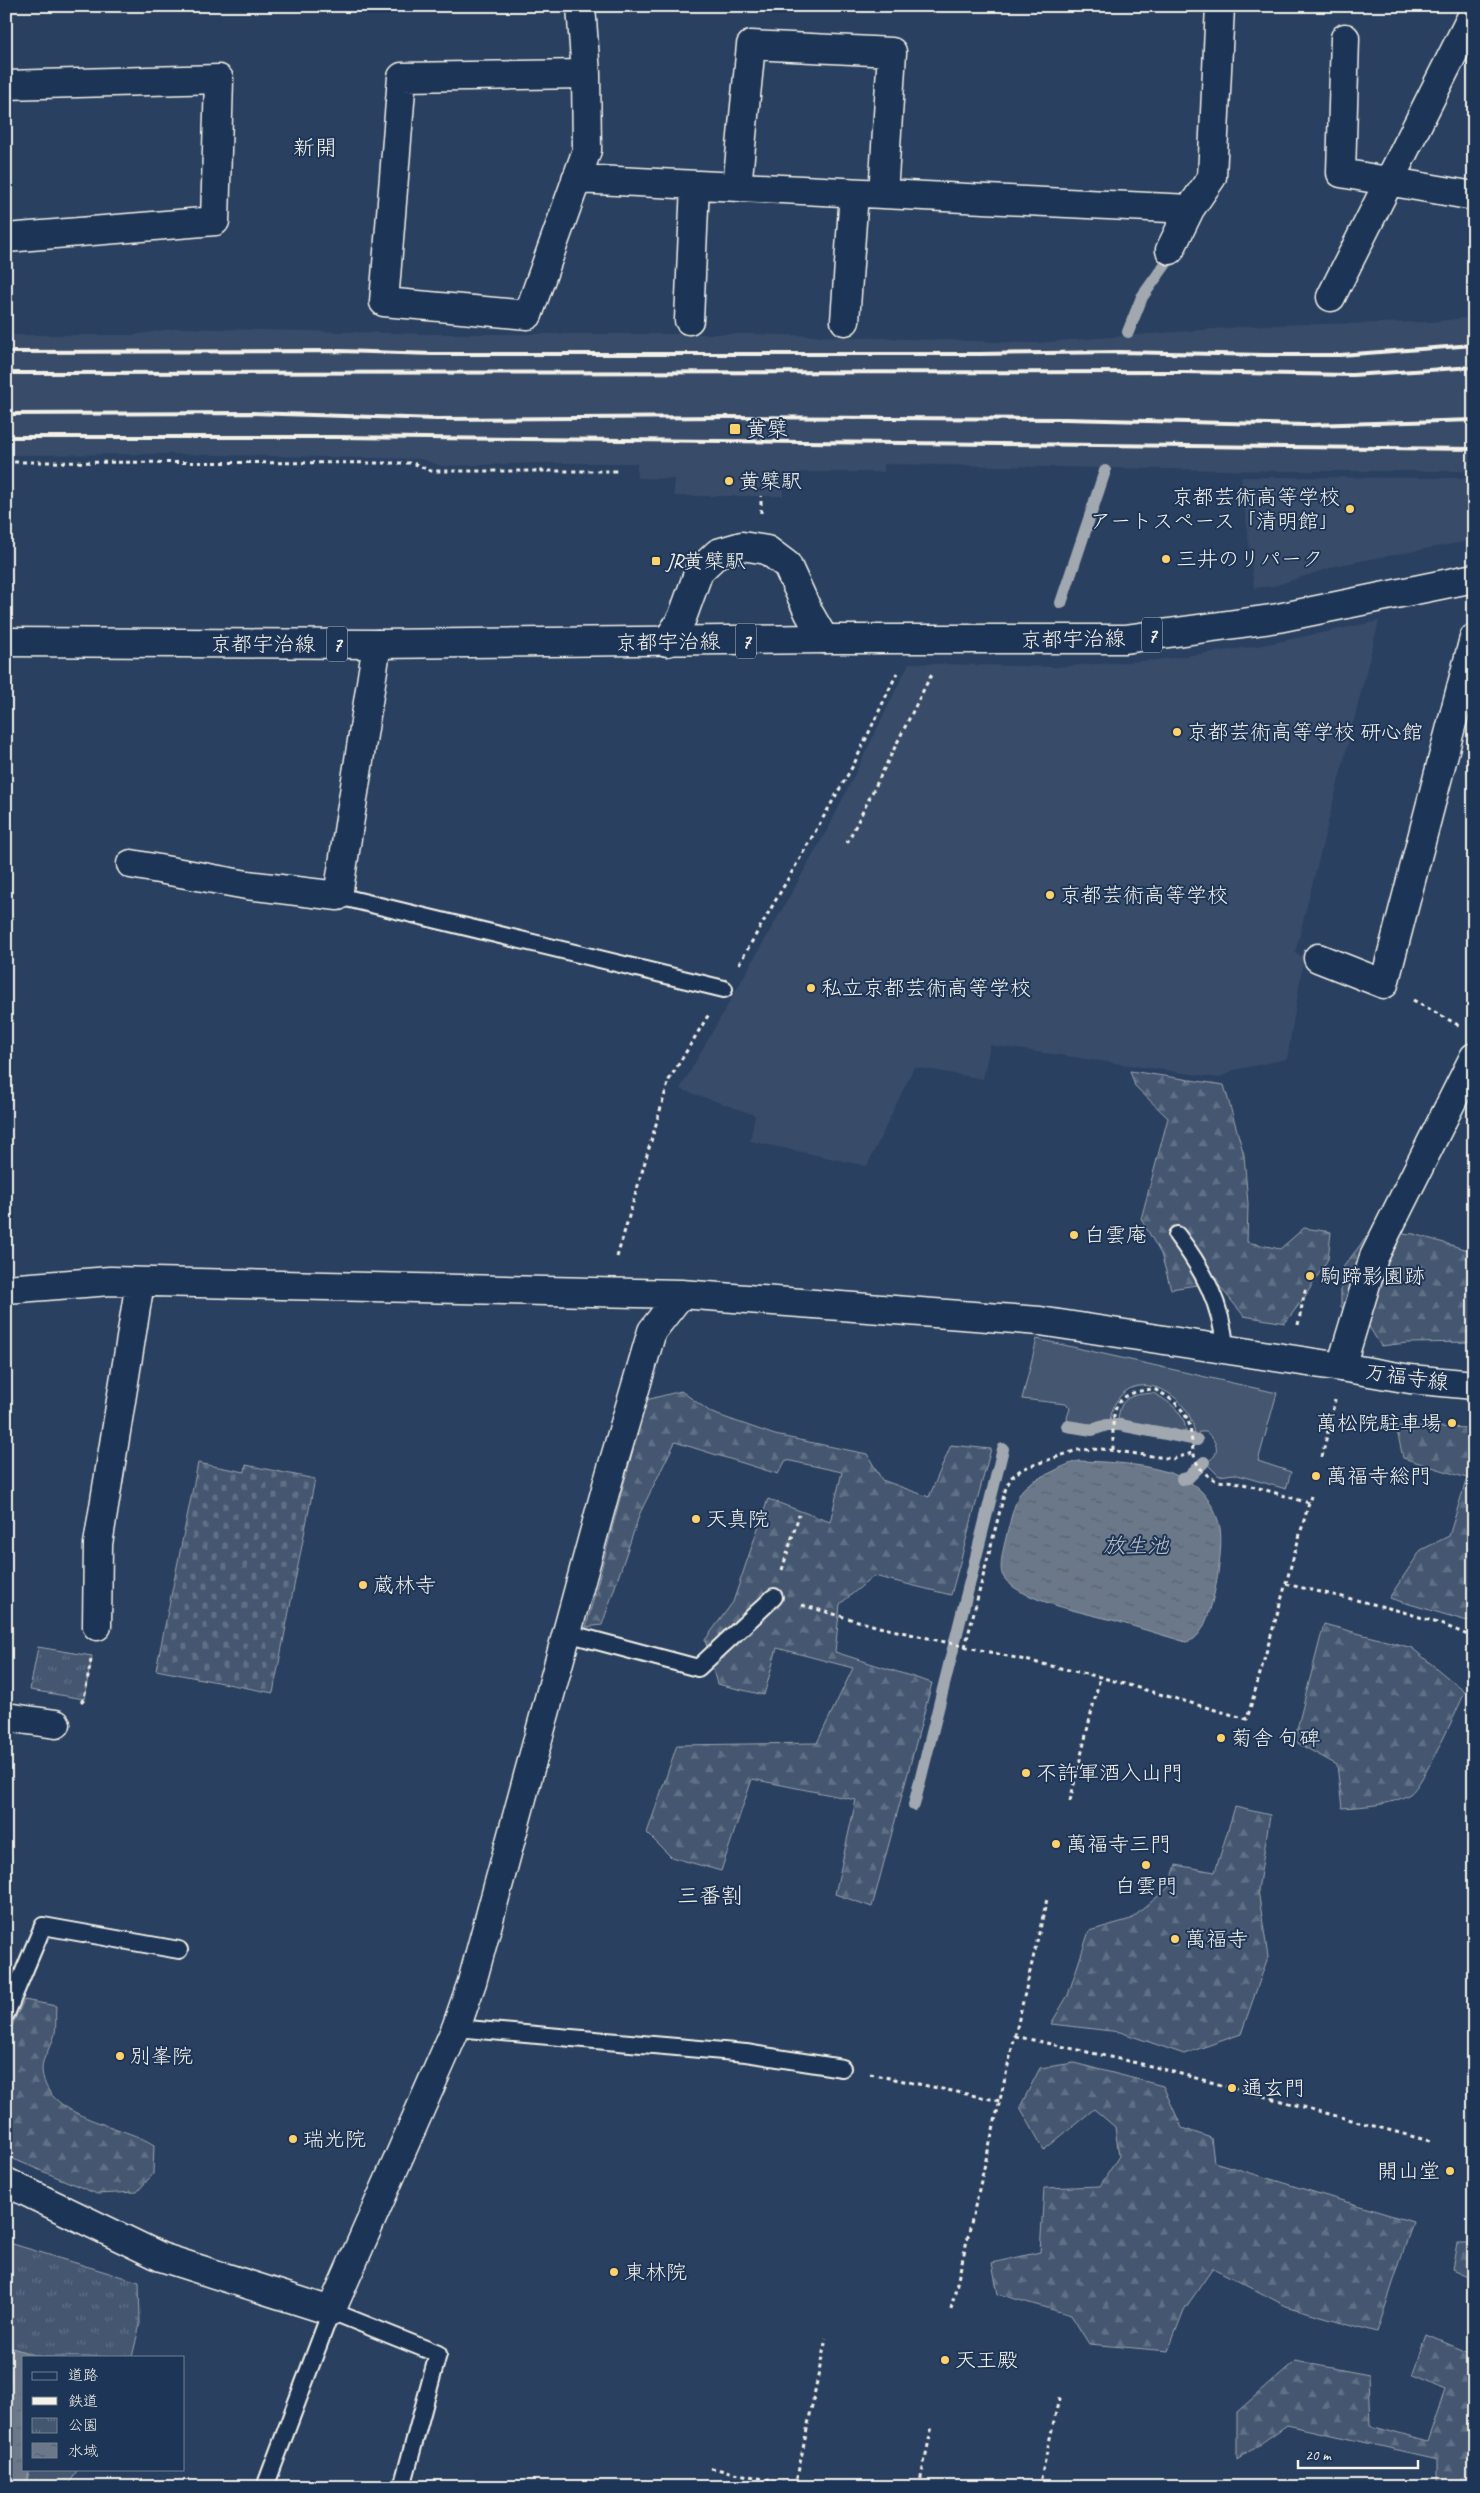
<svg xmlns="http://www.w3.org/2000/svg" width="1480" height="2493" viewBox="0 0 1480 2493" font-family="Caveat,'Klee One',sans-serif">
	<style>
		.built { fill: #374c69 }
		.green { fill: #445771; stroke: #9ca4ac }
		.forest { fill: url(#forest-firs); stroke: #9ca4ac }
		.cemetery { fill: url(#cemetery-stones); stroke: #9ca4ac }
		.park { fill: url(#park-tufts); stroke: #9ca4ac }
		.water { fill: url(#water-ripples); stroke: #a1a8b0 }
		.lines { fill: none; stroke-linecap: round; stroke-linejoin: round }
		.stream { stroke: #a1a8b0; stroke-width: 12 }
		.service-casing { stroke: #f4f1e8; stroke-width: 20 }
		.minor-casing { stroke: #f4f1e8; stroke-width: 31 }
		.secondary-casing { stroke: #f4f1e8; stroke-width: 31 }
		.primary-casing { stroke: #f4f1e8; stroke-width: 31 }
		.path { stroke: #f4f1e8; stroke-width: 3; stroke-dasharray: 4 4; stroke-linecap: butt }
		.service { stroke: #1d3557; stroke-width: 16 }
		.minor { stroke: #1d3557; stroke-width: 28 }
		.secondary { stroke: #1d3557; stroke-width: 28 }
		.primary { stroke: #1d3557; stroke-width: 28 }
		.rail { stroke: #f4f1e8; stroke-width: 4 }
		.poi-dot { fill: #ffd166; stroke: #1d3557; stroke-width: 2 }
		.labels { text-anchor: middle; stroke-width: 4; stroke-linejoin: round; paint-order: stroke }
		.shield { fill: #1d3557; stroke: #b4b9bc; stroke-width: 1 }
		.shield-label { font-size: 20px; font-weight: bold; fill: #f4f1e8 }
		.poi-label { font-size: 21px; fill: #f4f1e8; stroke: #1d3557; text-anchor: start }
		.street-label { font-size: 21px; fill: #f4f1e8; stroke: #1d3557 }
		.neighbourhood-label { font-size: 22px; fill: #f4f1e8; stroke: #1d3557 }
		.water-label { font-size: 22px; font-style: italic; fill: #bdc1c2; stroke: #1d3557 }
	</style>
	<defs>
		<pattern id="forest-firs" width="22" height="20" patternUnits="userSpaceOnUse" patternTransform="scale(1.25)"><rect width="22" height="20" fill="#445771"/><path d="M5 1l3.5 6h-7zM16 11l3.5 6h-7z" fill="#607085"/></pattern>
		<pattern id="cemetery-stones" width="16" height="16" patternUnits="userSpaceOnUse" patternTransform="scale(1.25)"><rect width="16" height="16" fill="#445771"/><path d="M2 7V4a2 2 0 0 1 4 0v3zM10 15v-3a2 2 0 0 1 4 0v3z" fill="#607085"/></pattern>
		<pattern id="park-tufts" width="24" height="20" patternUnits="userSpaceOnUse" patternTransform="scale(1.25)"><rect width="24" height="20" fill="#445771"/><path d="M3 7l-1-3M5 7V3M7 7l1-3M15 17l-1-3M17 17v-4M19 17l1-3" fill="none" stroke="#607085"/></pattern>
		<pattern id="water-ripples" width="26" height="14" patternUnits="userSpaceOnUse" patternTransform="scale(1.25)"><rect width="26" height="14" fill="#6a788a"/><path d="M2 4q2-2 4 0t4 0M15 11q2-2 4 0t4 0" fill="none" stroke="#5b626b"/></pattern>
	</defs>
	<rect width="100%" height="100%" fill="#2a4060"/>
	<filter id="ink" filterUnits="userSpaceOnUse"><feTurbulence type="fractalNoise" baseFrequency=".02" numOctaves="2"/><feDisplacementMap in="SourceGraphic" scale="10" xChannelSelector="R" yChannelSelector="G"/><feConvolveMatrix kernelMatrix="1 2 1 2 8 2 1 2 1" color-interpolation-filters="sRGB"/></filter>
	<g filter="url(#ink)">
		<path class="built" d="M1474,317V471H1277L884,464V472H800V476H783V496H674V479L637,478V463H539L442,466L421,459L169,454L6,455V335H134L178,328L435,334H753L1034,343L1265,325L1430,322Z
			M1241,477L1474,478V540L1339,565L1274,586L1254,588Z
			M1379,621L1295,953L1304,957L1287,1059L1234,1070L1219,1078L990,1045L983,1079L914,1067L867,1166L750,1141L755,1115L680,1089L830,825L909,663L1055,667L1156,660L1258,646Z"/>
		<path class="green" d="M1037,1339L1277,1393L1258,1461L1291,1472L1286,1489L1234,1474L1219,1476L1205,1462C1222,1457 1218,1441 1206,1432H1199L1196,1437L1195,1436C1191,1385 1118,1361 1110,1421L1092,1424L1068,1422L1067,1418L1070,1408L1066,1404L1022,1399Z
			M1153,1393C1169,1401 1186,1413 1186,1434L1174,1429L1118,1420C1120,1396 1131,1395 1153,1393Z"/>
		<path class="forest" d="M1130,1071L1224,1085L1244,1155L1248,1204L1247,1242L1280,1249L1304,1228L1331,1232L1328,1259L1304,1298L1285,1323L1244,1316L1216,1282L1171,1289L1161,1254L1141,1219L1168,1118L1135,1086Z
			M1371,1231L1414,1234L1474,1252V1342L1407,1343L1381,1346L1363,1317L1341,1307V1270Z
			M681,1391L712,1413L775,1435L867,1454L882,1480L929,1497L951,1445L991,1449L951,1595L874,1576L840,1604L835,1652L932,1683L872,1907L835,1894L856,1800L752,1779L721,1871L671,1857L647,1833L677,1745L817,1743L853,1668L777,1648L764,1695L717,1684L705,1640L733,1602L768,1499L830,1522L842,1472L786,1460L778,1474L675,1442L640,1513L602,1625L586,1627L646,1400Z
			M1396,1426L1474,1428V1623L1389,1598L1421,1550L1449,1536L1467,1478L1403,1458Z
			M1324,1624L1412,1648L1465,1692C1457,1710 1423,1785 1410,1794C1390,1806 1365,1806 1342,1808L1337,1765L1294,1741Z
			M1235,1807L1270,1815L1258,1890L1268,1957L1241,2034L1184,2054L1120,2032L1051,2024L1068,1995L1089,1931L1131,1919L1169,1887L1176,1865L1215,1872Z
			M24,2000L56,2006C55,2016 57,2028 54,2037C51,2047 42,2058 42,2068C43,2119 120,2123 154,2145L153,2174L137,2192L97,2194L6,2156V2039Z
			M1074,2063L1163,2086L1182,2128L1211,2138L1214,2162L1413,2222L1377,2332L1286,2306L1213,2268L1184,2310L1168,2351L1089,2344L1071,2315L998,2294L992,2263L1040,2252L1044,2188L1100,2186L1119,2156L1115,2127L1094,2109L1044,2150L1020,2107L1040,2068Z
			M1457,2243H1474V2279L1452,2269Z
			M1427,2335L1474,2355V2487H1438V2459L1287,2425L1237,2460V2412L1295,2361L1369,2375L1371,2426L1427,2442L1445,2390L1412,2376Z"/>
		<path class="cemetery" d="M198,1463L245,1472L246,1465L315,1479L273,1693L156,1670Z"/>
		<path class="park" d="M38,1647L92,1656L84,1699L30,1690Z
			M6,2242L139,2282L140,2324L132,2357H24V2469H78L67,2487H6Z"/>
		<path class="water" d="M1078,1461C1113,1462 1175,1464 1201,1491C1210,1500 1218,1516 1220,1528C1224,1550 1213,1623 1196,1637C1194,1640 1189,1641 1186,1642C1162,1635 1139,1628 1116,1621C1091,1614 1012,1600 1002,1574C998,1563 1008,1531 1011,1518C1020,1487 1022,1486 1050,1473C1060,1468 1067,1464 1078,1461Z
			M6,2346L41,2357H24V2469H30L25,2487H6Z"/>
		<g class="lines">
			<path class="stream" d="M1128,332L1142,297L1167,262
				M1061,603L1105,471
				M1067,1426L1092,1430L1107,1425H1120L1197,1440
				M1182,1479L1188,1478L1204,1462
				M914,1805L1003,1449"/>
			<defs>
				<path id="service" d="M338,896L724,989
					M1177,1235C1203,1269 1222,1305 1225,1348
					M567,1633L698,1668L774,1597
					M6,2014L43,1926L179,1950
					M456,2028L746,2053L842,2068
					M265,2487L331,2311L438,2354L402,2487"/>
				<path id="minor" d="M581,6L586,74L587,150L528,315L384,302L402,77L586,74
					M1345,38L1341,173L1474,196
					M6,85L219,79L215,221L6,238
					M576,179L1190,209L1212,177L1220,6
					M737,187L751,45L892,52L883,194
					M1170,250L1190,209
					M1331,297L1474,12
					M689,320L695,185
					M845,321L854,193
					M667,642L682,618L699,571L718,553L742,546L767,550L787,565L809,613L824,639
					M131,864L247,885L338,896L377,644
					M1318,958L1384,984L1474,638
					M6,1289L110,1281L681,1294L1040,1321L1341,1367L1374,1257L1474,1057
					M97,1626L98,1544L140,1282
					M6,1717L56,1724
					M6,2182L161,2257L331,2311L456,2028L472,1982L607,1485L652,1331L681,1294"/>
				<path id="secondary" d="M1341,1367L1410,1379L1474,1385"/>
				<path id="primary" d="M6,642L377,644L824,639H1125L1278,618L1474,578"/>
			</defs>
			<use href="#service" class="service-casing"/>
			<use href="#minor" class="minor-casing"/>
			<use href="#secondary" class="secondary-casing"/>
			<use href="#primary" class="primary-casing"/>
			<path class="path" d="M6,462L413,463L431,471H620
				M761,513V496
				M847,843L932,673
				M739,964L854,764L897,673
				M1413,1000L1460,1026
				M617,1257L669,1080L709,1014
				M1298,1325L1306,1286
				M1113,1450C1113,1411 1109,1393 1154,1389C1170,1397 1186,1409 1190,1427C1194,1451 1190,1466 1215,1480C1221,1483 1228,1480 1234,1482C1259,1487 1284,1496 1309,1503
				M1322,1457L1335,1400
				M782,1570L799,1515
				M1286,1584C1348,1599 1415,1610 1474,1638
				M802,1605L879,1627L1100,1677L1247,1719L1311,1496
				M965,1647L1006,1487L1012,1477L1022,1469L1077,1450L1102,1449L1173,1459L1192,1453
				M81,1702L84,1699L91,1660
				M1070,1801L1100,1677
				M1015,2036L1155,2067L1433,2142
				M870,2074L1000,2101
				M951,2309L1047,1899
				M711,2468L801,2487
				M795,2487L826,2338
				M919,2487L932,2426
				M1039,2487L1060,2394"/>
			<use href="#service" class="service"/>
			<use href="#minor" class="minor"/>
			<use href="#secondary" class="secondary"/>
			<use href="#primary" class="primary"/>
			<path class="rail" d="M6,352L340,351L432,354H980L1119,352L1266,355H1340L1474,345
				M6,373L1183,372L1352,375L1474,367
				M6,414L251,413L437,419L728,417L1065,419L1309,425L1474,420
				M6,437H337L1474,449"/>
		</g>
	</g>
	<g class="poi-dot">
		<rect x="729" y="423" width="12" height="12" rx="2.5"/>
		<circle cx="729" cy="481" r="5"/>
		<circle cx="1350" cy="509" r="5"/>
		<circle cx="1166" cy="559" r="5"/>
		<rect x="651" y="556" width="10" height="10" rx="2.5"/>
		<circle cx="1177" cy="732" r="5"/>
		<circle cx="1050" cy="895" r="5"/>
		<circle cx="811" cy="988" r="5"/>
		<circle cx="1074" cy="1235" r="5"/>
		<circle cx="1310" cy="1276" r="5"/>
		<circle cx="1452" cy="1423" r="5"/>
		<circle cx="1316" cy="1476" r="5"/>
		<circle cx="696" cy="1519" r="5"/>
		<circle cx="363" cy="1585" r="5"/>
		<circle cx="1221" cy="1738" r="5"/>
		<circle cx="1026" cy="1773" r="5"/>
		<circle cx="1056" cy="1844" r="5"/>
		<circle cx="1146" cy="1865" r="5"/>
		<circle cx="1175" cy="1939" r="5"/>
		<circle cx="120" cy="2056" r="5"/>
		<circle cx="1232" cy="2088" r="5"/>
		<circle cx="293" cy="2139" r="5"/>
		<circle cx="1450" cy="2171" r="5"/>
		<circle cx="614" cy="2272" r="5"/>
		<circle cx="945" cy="2360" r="5"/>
	</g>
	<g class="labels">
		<g class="shield">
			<rect x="1142" y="617.5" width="20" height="35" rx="4"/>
			<rect x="736" y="623.5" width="20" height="35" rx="4"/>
			<rect x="327" y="626.5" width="20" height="35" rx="4"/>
		</g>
		<g class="shield-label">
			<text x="1152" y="642">7</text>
			<text x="746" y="648">7</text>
			<text x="337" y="651">7</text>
		</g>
		<g class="poi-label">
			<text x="746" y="436">黄檗</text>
			<text x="739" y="488">黄檗駅</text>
			<text x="1340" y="504" text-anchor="end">京都芸術高等学校<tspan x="1340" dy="24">アートスペース「清明館」</tspan></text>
			<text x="1176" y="566">三井のリパーク</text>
			<text x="666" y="568">JR黄檗駅</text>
			<text x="1187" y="739">京都芸術高等学校 研心館</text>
			<text x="1060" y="902">京都芸術高等学校</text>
			<text x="821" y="995">私立京都芸術高等学校</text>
			<text x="1084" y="1242">白雲庵</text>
			<text x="1320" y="1283">駒蹄影園跡</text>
			<text x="1442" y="1430" text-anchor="end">萬松院駐車場</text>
			<text x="1326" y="1483">萬福寺総門</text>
			<text x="706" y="1526">天真院</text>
			<text x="373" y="1592">蔵林寺</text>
			<text x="1231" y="1745">菊舎 句碑</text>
			<text x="1036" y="1780">不許軍酒入山門</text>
			<text x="1066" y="1851">萬福寺三門</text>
			<text x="1146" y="1893" text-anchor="middle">白雲門</text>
			<text x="1185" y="1946">萬福寺</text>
			<text x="130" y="2063">別峯院</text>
			<text x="1242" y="2095">通玄門</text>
			<text x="303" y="2146">瑞光院</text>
			<text x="1440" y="2178" text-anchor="end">開山堂</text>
			<text x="624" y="2279">東林院</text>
			<text x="955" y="2367">天王殿</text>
		</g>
		<g class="street-label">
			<text transform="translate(1073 639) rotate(-1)" y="7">京都宇治線</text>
			<text transform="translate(668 642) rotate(-1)" y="7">京都宇治線</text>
			<text x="263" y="651">京都宇治線</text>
			<text transform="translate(1407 1377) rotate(8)" y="7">万福寺線</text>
		</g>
		<g class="neighbourhood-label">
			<text x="315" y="155">新開</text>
			<text x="710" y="1903">三番割</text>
		</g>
		<g class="water-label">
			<text x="1136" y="1553">放生池</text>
		</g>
	</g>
	<rect width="1480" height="2493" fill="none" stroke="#1d3557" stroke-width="25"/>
	<rect x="12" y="12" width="1455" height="2468" fill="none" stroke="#f4f1e8" stroke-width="2" filter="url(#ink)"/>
	<rect x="22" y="2356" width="162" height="115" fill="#1d3557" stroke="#738091"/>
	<rect x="32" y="2372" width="25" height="8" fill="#1d3557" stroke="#738091"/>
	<text x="68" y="2380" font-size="15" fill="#f4f1e8">道路</text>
	<rect x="32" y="2397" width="25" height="8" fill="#f4f1e8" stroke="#738091"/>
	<text x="68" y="2406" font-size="15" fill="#f4f1e8">鉄道</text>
	<rect x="32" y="2418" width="25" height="15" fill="url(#park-tufts)" stroke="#738091"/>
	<text x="68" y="2430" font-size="15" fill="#f4f1e8">公園</text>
	<rect x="32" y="2443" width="25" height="15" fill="url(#water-ripples)" stroke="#738091"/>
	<text x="68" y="2456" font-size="15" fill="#f4f1e8">水域</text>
	<path d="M1298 2460v8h120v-8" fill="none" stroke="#f4f1e8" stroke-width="2.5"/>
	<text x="1305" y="2460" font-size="15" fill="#f4f1e8" stroke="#1d3557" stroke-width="4" paint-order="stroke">20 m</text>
</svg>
